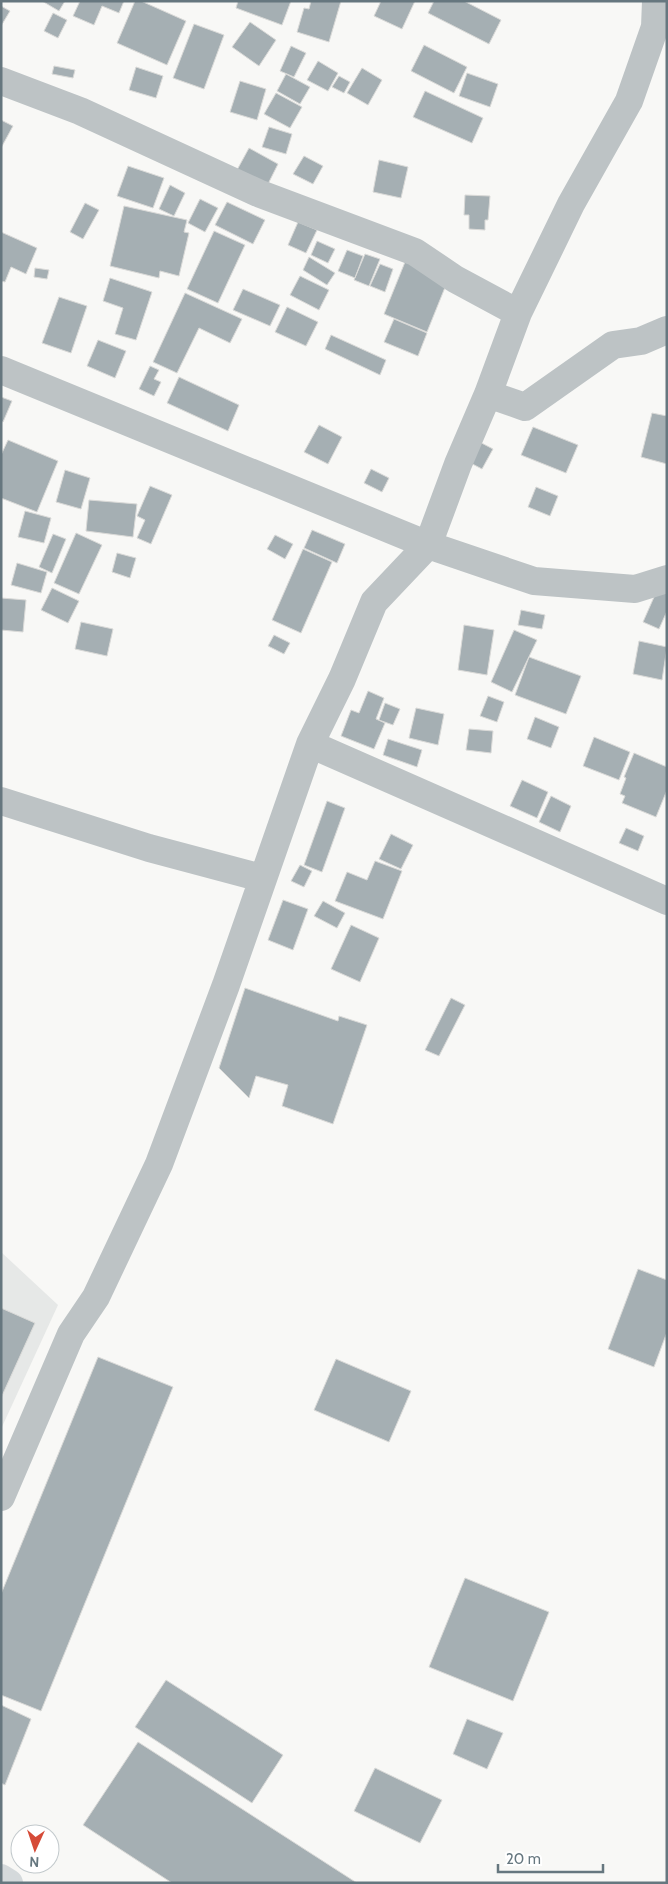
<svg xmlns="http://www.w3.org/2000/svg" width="668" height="1884" viewBox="0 0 668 1884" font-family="Cabin,sans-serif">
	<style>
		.built { fill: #e6e8e7 }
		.building { fill: #a5afb3; stroke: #dadad8 }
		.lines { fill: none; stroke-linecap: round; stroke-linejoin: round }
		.minor { stroke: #bdc3c5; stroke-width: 28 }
		.major { stroke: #d4d9db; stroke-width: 28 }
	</style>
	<rect width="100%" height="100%" fill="#f8f8f6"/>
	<path class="built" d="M1,1252L58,1305L1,1429Z"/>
	<path class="building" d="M42,1H65L59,11Z
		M80,1H124L119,13L102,6L94,25L73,16Z
		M135,1H141L186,21L167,65L117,43Z
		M238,1H291L282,25L236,8Z
		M311,1H341L329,42L297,32L304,8L309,9Z
		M381,1H415L402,29L374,16Z
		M434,1H464L501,20L489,44L428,13Z
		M1,6L10,11L1,26Z
		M53,13L67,20L58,38L44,31Z
		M250,22L276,40L259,66L232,47Z
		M194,24L224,35L204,89L173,78Z
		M424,45L467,67L454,93L411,71Z
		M291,46L306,53L294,77L280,71Z
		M318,61L338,73L328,91L307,80Z
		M54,66L75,70L73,78L52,74Z
		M136,67L163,76L156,98L129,90Z
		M362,68L382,80L368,105L347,93Z
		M467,73L498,84L490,107L459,96Z
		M286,74L310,87L300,104L277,91Z
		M339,76L350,82L344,93L332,87Z
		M240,81L266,89L257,120L230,112Z
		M425,91L483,118L472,143L413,117Z
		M276,93L302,107L290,128L264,114Z
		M1,120L13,126L1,148Z
		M269,127L292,134L286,154L262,147Z
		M249,148L278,164L267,186L237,170Z
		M304,156L323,166L313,184L293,174Z
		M379,160L408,167L401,198L373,192Z
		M128,166L164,178L153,208L117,196Z
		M170,185L185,193L174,216L159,209Z
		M465,195L490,196L488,220H485V230L469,229V215H464Z
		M200,199L218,208L205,232L188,223Z
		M227,202L265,220L253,244L215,225Z
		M85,203L99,210L83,239L70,232Z
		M124,206L187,220L184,232L189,233L179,276L160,271L159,278L110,266Z
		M298,222L317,230L306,253L288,245Z
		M214,231L245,245L218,303L187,289Z
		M1,232L37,248L26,274L11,267L5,282L1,281Z
		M317,241L335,249L328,263L311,255Z
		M347,250L363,256L355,278L338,271Z
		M365,254L380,259L369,286L354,280Z
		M309,257L335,273L327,285L303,270Z
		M405,262L448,280L427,332L384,314Z
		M380,264L393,269L385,292L370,286Z
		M35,268L49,270L47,279L34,277Z
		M300,276L329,290L319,310L290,295Z
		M110,278L152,292L136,340L115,334L123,308L103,301Z
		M243,289L280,305L270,326L233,310Z
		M185,293L242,319L230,343L199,328L177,373L153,362Z
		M59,297L87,306L71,353L42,343Z
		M287,307L318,322L306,346L275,332Z
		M394,319L427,333L418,356L384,342Z
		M331,335L386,360L380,375L325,349Z
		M98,340L126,351L115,378L87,366Z
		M150,366L159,370L154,379L161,382L154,396L139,389Z
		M179,377L239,405L228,431L167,403Z
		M1,397L12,401L3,422L1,421Z
		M652,413L667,416V464L641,457Z
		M319,425L342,437L328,464L304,452Z
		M533,427L578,445L566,473L521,455Z
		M472,438L493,449L482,469L461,458Z
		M8,440L58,461L37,512L1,498V455Z
		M371,469L389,478L382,492L364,483Z
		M65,470L90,478L81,509L56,502Z
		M150,486L172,495L151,544L137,538L145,520L137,516Z
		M536,487L558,496L550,516L528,507Z
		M89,500L137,504L133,537L86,531Z
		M25,511L51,518L44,543L18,537Z
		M312,530L345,544L337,563L304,548Z
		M76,533L102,545L79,594L54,583Z
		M53,534L66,539L52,573L39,567Z
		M275,535L293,544L285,559L267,549Z
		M303,549L332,562L301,633L272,620Z
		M117,553L136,558L130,578L112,572Z
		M17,563L47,572L41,593L11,585Z
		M52,588L79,601L68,623L41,610Z
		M658,588L667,592V611L659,629L643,622Z
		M1,598L26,600L23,632L1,630Z
		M521,610L545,615L542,629L518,625Z
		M81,622L113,629L107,656L75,649Z
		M464,625L494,630L487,675L458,670Z
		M514,630L537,640L512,692L491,682Z
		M274,635L290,643L284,654L268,646Z
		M639,641L667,647L662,680L633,674Z
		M529,657L581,676L566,714L515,695Z
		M368,691L384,698L376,719L385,723L374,749L341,736L351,710L359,713Z
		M488,696L504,702L497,722L480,716Z
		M385,703L400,709L393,725L379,720Z
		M416,708L444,714L438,745L409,738Z
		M535,717L559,727L551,748L527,739Z
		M469,729L493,731L491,753L466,750Z
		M594,737L630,752L619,780L583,766Z
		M388,739L422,750L417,767L383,755Z
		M634,753L667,767V790L656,817L622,803L625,796L620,794L626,778L624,777Z
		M522,780L548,792L537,818L510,806Z
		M551,796L571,806L560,832L539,822Z
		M327,801L345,808L322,872L304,865Z
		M626,828L644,836L638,851L619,843Z
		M391,834L413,845L401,869L379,859Z
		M375,861L402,871L383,919L335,901L347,872L367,880Z
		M300,865L312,871L304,887L291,881Z
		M283,900L308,909L293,950L268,940Z
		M323,901L345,913L337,928L314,916Z
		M351,925L379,938L360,982L331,969Z
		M245,988L338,1021L339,1016L367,1025L333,1124L282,1106L288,1085L256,1076L249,1098L219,1068Z
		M451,998L465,1005L439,1056L425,1050Z
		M638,1269L667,1280V1332L654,1367L608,1349Z
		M1,1308L35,1323L1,1398Z
		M98,1357L173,1387L41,1711L1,1695V1594Z
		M336,1359L411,1391L389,1442L314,1410Z
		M465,1578L549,1612L513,1701L429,1667Z
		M166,1680L283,1755L252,1803L135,1727Z
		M1,1705L31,1719L5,1785L1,1783Z
		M467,1719L503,1733L487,1769L453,1754Z
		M138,1742L357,1883H172L83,1825Z
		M375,1768L442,1800L420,1843L354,1811Z"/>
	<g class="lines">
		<path class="minor" d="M1,81L80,111L258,193L415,252L455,279L518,313
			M1,370L428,545L534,581L635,589L667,579
			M488,394L525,407L613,345L641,341L667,330
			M310,744L667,901
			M1,801L149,848L262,878
			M1,1497L71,1334L96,1297L159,1164L226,985L310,744L342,679L374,602L428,545L458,464L488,394L518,313L571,204L629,101L655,27L656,1"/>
		<path class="major" d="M1,1878L9,1883"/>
	</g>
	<rect width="668" height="1884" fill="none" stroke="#66777f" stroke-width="5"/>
	<g transform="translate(35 1849) rotate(183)"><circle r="24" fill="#ffffff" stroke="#c2c9cc"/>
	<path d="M0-4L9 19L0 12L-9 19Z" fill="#d64b38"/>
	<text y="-8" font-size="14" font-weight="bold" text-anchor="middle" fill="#66777f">N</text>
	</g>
	<path d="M498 1864v8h105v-8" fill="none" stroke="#66777f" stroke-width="2.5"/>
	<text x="506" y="1864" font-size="15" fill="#66777f" stroke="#ffffff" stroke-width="4" paint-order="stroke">20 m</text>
</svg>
